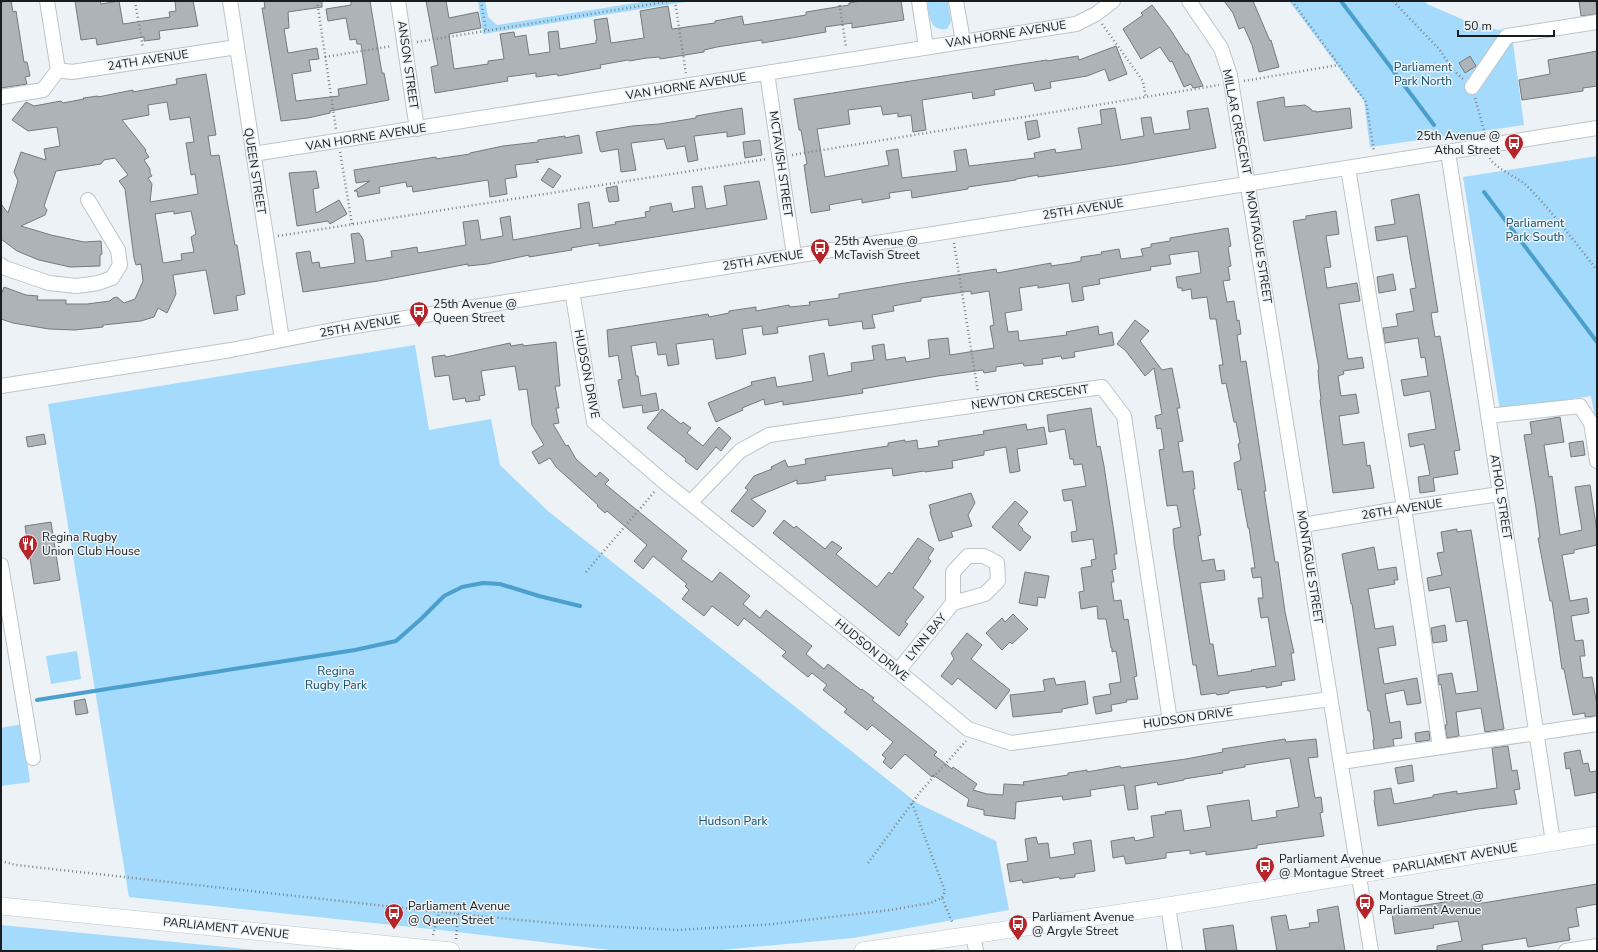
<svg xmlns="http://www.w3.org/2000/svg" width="1598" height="952" viewBox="0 0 1598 952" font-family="'Nunito Sans',sans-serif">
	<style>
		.green { fill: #a4dafc }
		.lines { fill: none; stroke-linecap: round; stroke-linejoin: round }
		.stream { stroke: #4a9fcd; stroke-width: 4 }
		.building { fill: #adb3b7; stroke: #757a7e; fill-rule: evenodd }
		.minor-casing { stroke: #bec4c8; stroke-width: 16 }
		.major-casing { stroke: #bec4c8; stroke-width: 18 }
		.path { stroke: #7e8284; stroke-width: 2.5; stroke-dasharray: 1 3; stroke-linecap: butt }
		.minor { stroke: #fff; stroke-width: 14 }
		.major { stroke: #fff; stroke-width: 17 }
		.labels { text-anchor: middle; stroke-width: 3; stroke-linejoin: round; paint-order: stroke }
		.street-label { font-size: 12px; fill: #1a1c1d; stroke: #ecf2f6 }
		.park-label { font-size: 12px; fill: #0e5171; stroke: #ecf2f6 }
		.poi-label { font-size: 12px; fill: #1a1c1d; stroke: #ecf2f6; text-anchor: start }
	</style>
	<rect width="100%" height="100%" fill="#ecf2f6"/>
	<path class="green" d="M478,1H485L488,17L497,25L648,1H692L483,34Z
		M927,1H948L951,22L947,29C929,32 929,14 927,1Z
		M1289,1H1425L1427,4L1480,27L1499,30L1511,28L1524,125L1370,147L1364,101Z
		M1597,156V427L1591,396L1500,410L1463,177Z
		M415,345L429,430L491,419L500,465L549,512L917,803L996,841L1009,910L853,938L721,950L619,951L449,931L129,897L48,404Z
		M77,651L81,679L51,684L46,656Z
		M22,724L30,782L1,786V728Z
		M1,925L265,951H1Z"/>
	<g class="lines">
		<path class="stream" d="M1341,1L1434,125
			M1484,192L1597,342
			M37,700L355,650L396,641L421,619L444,596L462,587L483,583L500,584L539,596L580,606"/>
	</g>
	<path class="building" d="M11,1L13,12L16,11L24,62H27L30,76L25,77L27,84L1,88V2Z
		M75,1H100L101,4L119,1L123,24L170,17L169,12L176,11L175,1H193L198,26L159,31L160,39L144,41V37L97,45L96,38L81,40Z
		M264,1H322V7L288,12L289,28L284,29L288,53L317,48L319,59L309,60L311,71L292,74L296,101L339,96L338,89L367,84L361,44H357L356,39L350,40L346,18L328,21L326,9L351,5V1H370L382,73H384L389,100L330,111V113L308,118L281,121L262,8H265Z
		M426,1H446L449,18L478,12L481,28L449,34L454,69L488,64V61L504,59L500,34L514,32L515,37L526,35L529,55L550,52L548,32L558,31L560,49L596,43V40H597L594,20L607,18L611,43L644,38L640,11L668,6L672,29L715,23V21L742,16L744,25L806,15V12L849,5V3L861,1H901L904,20L852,28V23L825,27L826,32L774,41L762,43V40L749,42L717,47L704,50V52L660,59V57L647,58L629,61L628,60L600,65L601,68L558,76L557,74L536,77V73L507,77L508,81L435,93L431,67L438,65Z
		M1224,1H1253L1270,41L1271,40L1279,67L1259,72L1252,45L1244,27L1239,29L1233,13Z
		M1579,1H1596L1597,14L1581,16Z
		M1152,5L1170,29L1186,54H1188L1203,86L1193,88L1191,84L1184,87L1172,61L1170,62L1160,47L1141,59L1123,29L1143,15L1141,13Z
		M1116,46L1127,74L1109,81L1105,69L1087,76L1050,82L1051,88L1035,91L1033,83L994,90L995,95L973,99L972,92L922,100L926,130L913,132L911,115L898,117V113L883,115L881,106L848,110L850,124L817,129L825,177L889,165L886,151L898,149L902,178L957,171L954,151L966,149L969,166L1035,158L1034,153L1055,149L1056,153L1082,149L1078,128L1102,124L1100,110L1115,108L1121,140L1144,136L1141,118L1151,117L1154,134L1175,131L1190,129L1187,111L1208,108L1216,148L1127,164L1038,177V175L1016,179V180L968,187V189L912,198L911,190L889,193L890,198L862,203V199L829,205L830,210L811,213L804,165L807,164L801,130H799L794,99L1047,60V61L1078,56L1079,60Z
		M1597,51V86L1583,88V91L1522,100L1519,80L1550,74L1548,60Z
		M1470,56L1476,66L1465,73L1459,63Z
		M206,74L216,135L208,136L211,156L219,155L235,245H237L245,294L236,296L238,310L214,314L206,270L173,275L176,294L167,313L158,308L154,317L141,321L103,325V327L75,330L49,329L13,323L1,319V295L4,287L26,295L38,296L37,300H66V304H87L110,301L113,298L117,297L124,303L135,299L143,281L141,264L136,265L134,258L125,189L119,181L128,175L115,158L104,160L101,164L56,171L44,206L47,210L45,215L21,226L51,235L84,242L101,241L102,254L100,255V266L70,267L39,260L17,251L1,239V204L8,213L18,181L14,172L21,152L46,160L44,149L60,146L57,127L28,131L12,120L26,102L34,106L61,101L63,103L84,99L83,98L98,96V97L133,90V92L177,84L176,79ZM167,102L170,120L190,117L194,142L186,143L191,175L195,174L198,194L150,202L152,184L148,178L152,176L150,173V169L144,160L149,157L145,151L146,150L122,120L149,115L148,105ZM174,211V214L191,211L196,234L191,237L194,252L181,254L182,260L163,263L155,214Z
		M1284,97L1285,107L1305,105L1311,109L1312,111H1316V112L1350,108L1352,128L1264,141L1257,102Z
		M742,108L745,134L727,137V132L694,136L698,160L688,162L685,146L667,149L664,139L631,143L636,170L621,172L618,149L601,152L600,150L596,132L632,126L659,124L696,118V116Z
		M1037,120L1040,137L1028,140L1025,122Z
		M579,135L582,153L536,160L539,162L515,165L517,177L505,179L507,194L490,197L488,180L413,192L412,186L407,187L406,182L379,187L380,193L358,197L357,191H354L370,181L356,183L354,170L436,157V159L470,154V153L503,146L538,142V140L565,136V138Z
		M760,140L762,155L745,158L743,142Z
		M549,168L561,176L553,188L541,180Z
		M316,171L319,188L313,189L316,213L339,200L347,214L330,224L328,221L297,226L289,173Z
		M759,181L767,219L599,246V243L571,248L572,250L529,257V255L487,264L468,266V264L378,281L303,292L296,253L310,251L312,263L319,262L320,268L355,263L351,234L359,233L363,239L366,261L375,260L392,257L391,251L400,250L417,247L418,253L466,245L463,222L478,220L481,240L503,236L500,218L510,216L513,240L581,228L578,204L589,202L593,228L616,224L615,222L646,217L645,212L650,211V207L671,203L673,212L695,208L692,187L702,186L706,209L727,205L724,186Z
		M617,186L619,201L609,202L606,188Z
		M1419,194L1438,312L1431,313L1435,337L1440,336L1460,450L1454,451L1458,474L1433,478L1435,491L1420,493L1418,477L1430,475L1424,444L1410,447L1408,434L1436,429L1430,391L1404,396L1401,380L1428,376L1425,357L1421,358L1418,338L1385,343L1383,328L1398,326L1396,314L1414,311L1410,289L1416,288L1410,255L1407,236L1377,241L1375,227L1395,224L1391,200Z
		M1336,211L1339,234L1326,236L1331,267L1324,268L1327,288L1357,283L1360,301L1339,304L1348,359L1362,357L1364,368L1343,371L1344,374L1338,376L1341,396L1356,394L1359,413L1339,416L1343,445L1364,442L1367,466L1370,465L1374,488L1333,493L1320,400L1321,399L1319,383L1318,370L1319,369L1293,221L1306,219V216Z
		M1228,228L1231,246L1228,247L1231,266L1228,267L1230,280L1223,281L1227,302L1234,301L1237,321L1239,320L1241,334L1237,335L1241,362L1246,361L1266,491H1264L1275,562H1278L1285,612L1294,653H1291L1295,680L1281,682L1282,685L1266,688V686L1229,691V693L1217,695L1216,693L1201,695L1196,665H1193L1174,544L1173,529L1181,527L1177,505L1167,506L1159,450L1164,449L1161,428L1157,429L1155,416L1162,414L1154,368L1145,376L1125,350L1117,344L1135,320L1149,331L1140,341L1162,370L1172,368L1180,408H1177L1183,441L1178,442L1183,472L1193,471L1195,489H1193L1201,535L1198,536L1202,561L1214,559L1216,571L1224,570L1225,580L1200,583L1210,644H1213L1218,676L1252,671L1251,670L1276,666L1268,617L1261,618L1258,598H1263L1261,577L1253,578L1251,568H1255L1249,528H1248L1241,489L1238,490L1234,463L1241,460L1238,444L1240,443L1236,422H1234L1226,383L1222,384L1219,365H1223L1216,319H1210L1207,297L1192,299L1191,289L1182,291V288H1178L1176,277L1201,273L1198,251L1169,255L1171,264L1150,267L1151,270L1099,279L1100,284L1082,287L1084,300L1072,302L1069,283L1038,288V285L1019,288L1022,310L1005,313L1008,332L1018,331L1019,341L1067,335L1066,332L1098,326L1099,335L1112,332L1114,345L1074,352L1075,357L1062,359L1061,356L1042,359L1043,364L1024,366L1023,363L996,367V371L984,373L983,370L938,376L862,389L863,393L783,405V401L765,405L764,399L742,408L743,410L716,422L708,403L752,385L751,382L775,377L777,387L813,381L809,356L824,353L828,376L852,371L851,363L874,360L872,346L884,344L886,360L905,357L906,362L930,358L928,340L948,338L950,355L994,348L990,326L994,325L989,291L971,294V291L921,298V301L893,306L894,311L872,315L875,328L863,329L862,321L829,326L828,319L777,327L778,333L763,335L762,326L742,329L746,354L731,357L716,359L713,339L676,344L679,364L668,366L666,354L658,355L656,342L631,346L636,376H638L641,396L656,393L659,410L643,413L642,405L623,408L618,380L622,379L618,355L609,357L607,330L708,314L709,317L729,313V311L756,307V311L789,305L790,307L810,305L809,302L839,298V294L905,283L996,269L997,273L1051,263V266L1071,263L1081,261V257L1102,254L1101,252L1119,249L1121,259L1143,256L1141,249L1151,247V244L1170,241V238Z
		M1393,274L1396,290L1379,293L1377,277Z
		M556,342L560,386H555L559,408H556L559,423L553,424L566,446L568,445L576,459L596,477L600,472L609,480L605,484L687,551L681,559L712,582L720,572L750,596L743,604L760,618L766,610L812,646L806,654L824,669L828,664L861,690L862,689L874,698L872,700L937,752L934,755L952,769L953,767L977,784L973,790L987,794L1003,795L1004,784L1024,785L1023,782L1068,775V773L1087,770V772L1120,766L1121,768L1186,759L1223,752L1222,749L1285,739L1286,742L1316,739L1318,757L1308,758L1315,798L1321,797L1323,812L1320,813L1324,836L1257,845V848L1206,855V851L1190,854V850L1166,853V858L1126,864L1124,856L1113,858L1111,841L1134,837L1135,841L1154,837L1151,816L1166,814L1165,812L1181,810L1184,831L1211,827L1207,806L1249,800L1252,821L1277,817L1276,811L1299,807L1290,758L1245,765V767L1222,771L1223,773L1184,779V780L1158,785L1157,782L1135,786L1138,809L1128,810L1124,785L1090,790L1091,796L1063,800L1062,796L1016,802L1015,819L984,815V810L967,806L969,799L933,775L932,777L905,754L891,769L883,762L886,758L882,755L893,742L872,725L867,730L844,712L847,709L823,690L827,685L812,673L808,677L782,656L786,652L744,618L738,626L712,606L704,616L682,599L689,590L685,586L687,584L653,556L643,569L634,561L647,545L607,511L605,513L597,506L598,505L556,467L550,458L539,464L532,452L544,445L532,425L527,389L519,390L515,366L481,371L485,395L479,396L480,400L466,402L465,398L453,400L449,375L435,377L432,357L445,355L446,357L510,343L511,346L523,344V346Z
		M1091,408L1097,447L1100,446L1104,466L1116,546L1117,554H1114L1116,569L1112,570L1114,582H1111L1114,601L1121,600L1124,620L1128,619L1137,676L1134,677L1138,699L1126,700L1127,702L1111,705L1112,711L1096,714L1093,697L1111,694L1109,684L1121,682L1116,651L1112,652V648H1111L1106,619H1098L1097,606L1081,609L1079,592L1084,591L1081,568L1092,566L1091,560L1096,559L1093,539L1072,542L1071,532L1077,531L1072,500L1064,501L1062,490L1086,486L1082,464L1074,465L1073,459H1070L1065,429L1049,432L1047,415Z
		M662,409L681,424L683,422L691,428L687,433L703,446L719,427L731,438L721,451L716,447L697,470L685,461L686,459L647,428Z
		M1560,417L1564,442L1544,445L1549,477L1552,476L1560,535L1582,530L1575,487L1590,485L1597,532V545L1574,550V553L1562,555L1570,601L1587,598L1589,613L1571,616L1575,641L1583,640L1585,656H1580L1583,678L1592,677L1597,705V716L1585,717V713L1573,715L1564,669H1562L1552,601H1550L1538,538H1540L1536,508L1524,435L1532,434L1530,422Z
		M1026,424L1027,430L1044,427L1047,444L1017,449L1020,471L1010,473L1006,447L984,451V455L952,461L953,468L925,472L924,471L893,476L892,468L825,476L826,480L809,483L797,484V480L751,499L766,511L759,521L753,527L731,511L748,490L745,488L754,476L772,469L771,467L785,460L788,467L806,464L805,459L868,449L888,446V443L905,440V442L917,440L918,449L939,446L938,441L984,434L983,431Z
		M44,434L46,444L28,447L26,437Z
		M1583,441L1585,455L1571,457L1569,443Z
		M971,493L975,503L968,515L972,526L951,532L953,537L939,541L930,512L931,511L929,505Z
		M1015,501L1028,512L1018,524L1023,529L1022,530L1031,537L1020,551L992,527Z
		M784,520L794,528L796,526L825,549L832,541L842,548L836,554L877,587L889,572L892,574L918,538L934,549L928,558L931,561L913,588L924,597L905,622L908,624L899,636L773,533Z
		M51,522L60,580L34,584L25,526Z
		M1457,529V532L1471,530L1504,729L1485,732L1481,708L1456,712L1459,736L1447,738L1445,725H1447L1441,684L1439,685L1438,675L1452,673L1456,694L1478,691L1467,620L1456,622L1450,587L1429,591L1427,578L1442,575L1437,553L1444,552L1441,532Z
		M1374,547L1378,570L1396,567L1398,580H1394L1395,584L1368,589L1375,629L1393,626L1396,645L1378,648L1384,684L1417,678L1421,703L1407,705L1404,690L1385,694L1390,723L1400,721L1402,738L1393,739L1394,746L1374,749L1373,740H1374L1370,711H1368L1352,604H1351L1342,554Z
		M1025,572L1049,576L1045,598L1038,597L1037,606L1019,603Z
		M1013,614L1028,629L1012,644L1010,642L1002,650L986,633L1002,618L1005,622Z
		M1445,625L1447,641L1433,643L1431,628Z
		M967,633L982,645L971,659L1010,690L996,709L958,678L952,685L941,676L954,659L951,653Z
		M1054,678L1056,685L1085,681L1088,704L1062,709V712L1013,717L1010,695L1045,691L1043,680Z
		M85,699L88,713L76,715L74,701Z
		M1429,731L1430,740L1416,742L1415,733Z
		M1508,746L1512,771L1517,770L1520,789L1514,790L1517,804L1478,809L1378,826L1374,800L1375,799L1374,791L1391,788L1394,804L1433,797V795L1457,791V794L1497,788L1492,748Z
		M1580,750L1583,764L1588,763L1590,772L1597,771V792L1575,796L1570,768L1566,769L1564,753Z
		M1412,765L1414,781L1398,784L1395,768Z
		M1036,837L1038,844L1048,843L1050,858L1075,854L1073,843L1091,840L1095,871L1075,874V877L1060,879L1059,877L1023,883L1022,880L1010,882L1007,864L1028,861L1025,839Z
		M1597,884V904L1576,908L1579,926L1568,928L1570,940L1528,947L1526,938L1482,945L1483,951H1437V946L1462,941L1458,921L1433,925L1434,928L1395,934L1392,914L1400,913V909L1464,899H1474L1475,904L1489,902Z
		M1338,906L1345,951H1277L1271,917L1286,915L1289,930L1310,927L1309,923L1319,922L1317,910Z
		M1233,925L1237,951H1206L1203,929Z"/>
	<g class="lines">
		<defs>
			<path id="minor" d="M47,1L58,70
				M230,1L282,340
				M398,1L417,129
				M919,1L926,47
				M956,1L963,41
				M1189,1L1221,48L1230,75L1371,951
				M58,70L72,72L237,47
				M767,73L794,255
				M1472,87L1507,36L1597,22
				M1,97L43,90L58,70
				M1448,152L1553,842
				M253,154L1076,24L1096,14L1113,1
				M1348,168L1404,508L1440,747
				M1,265L5,268L49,283L77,286L98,283L112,278L120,265L118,250L88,200
				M572,291L594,422L663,481L898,671L968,729L1011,743L1330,699
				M1,386L231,350L343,328L1597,128
				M1488,416L1580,406L1591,423L1597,461
				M690,503L740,451L769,435L1102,387L1124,416L1170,721
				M1303,525L1404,508L1500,494
				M1,565L33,758
				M898,671L953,603L985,594L998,581L997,563L984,556H968L953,572V603
				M1341,762L1597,724
				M1168,906L1175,951
				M973,934L976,951
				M1566,951L1597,946"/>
			<path id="major" d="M1,906L451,951
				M863,951L1168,906L1597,835"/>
		</defs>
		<use href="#minor" class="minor-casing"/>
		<use href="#major" class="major-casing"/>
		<path class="path" d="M135,1L143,48
			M317,1L336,129
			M481,1L486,31
			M675,1L686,74
			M839,1L846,47
			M1292,1L1366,102L1374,152
			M1393,1L1439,49L1453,70L1463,79
			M1102,24L1143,81L1146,98
			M417,42L671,1
			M325,57L392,46
			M1244,81L1338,65
			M1475,98L1485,134
			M340,152L352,224
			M792,155L1219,85
			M1490,158C1492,166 1518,178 1526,185C1552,211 1574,241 1597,270
			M278,236L767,159
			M954,243L978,392
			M586,572L656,490
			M912,803L945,891L942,898
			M1,861L16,865L458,914L563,924L678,930L773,924L890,910L930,903L942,898L953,924
			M868,863L921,791L966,741
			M433,935L439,912
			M456,939L458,914"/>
		<use href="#minor" class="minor"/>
		<use href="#major" class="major"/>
	</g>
	<defs>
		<symbol id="bus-pin" viewBox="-11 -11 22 30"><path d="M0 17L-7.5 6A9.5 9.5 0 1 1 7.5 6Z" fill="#b52529" stroke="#ecf2f6"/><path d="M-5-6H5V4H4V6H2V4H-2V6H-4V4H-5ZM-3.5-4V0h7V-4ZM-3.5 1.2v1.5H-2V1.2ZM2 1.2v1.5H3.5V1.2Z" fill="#fff"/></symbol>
		<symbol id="restaurant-pin" viewBox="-11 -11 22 30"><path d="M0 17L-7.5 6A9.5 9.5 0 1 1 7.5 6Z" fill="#b52529" stroke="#ecf2f6"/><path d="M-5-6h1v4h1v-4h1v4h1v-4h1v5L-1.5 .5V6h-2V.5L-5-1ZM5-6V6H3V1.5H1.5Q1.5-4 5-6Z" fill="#fff"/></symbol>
	</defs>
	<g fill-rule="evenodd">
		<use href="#bus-pin" x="1503" y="132" width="22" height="30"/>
		<use href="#bus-pin" x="809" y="237" width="22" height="30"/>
		<use href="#bus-pin" x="408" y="300" width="22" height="30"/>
		<use href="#restaurant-pin" x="17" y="533" width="22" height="30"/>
		<use href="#bus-pin" x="1254" y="855" width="22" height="30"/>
		<use href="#bus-pin" x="1354" y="892" width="22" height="30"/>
		<use href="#bus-pin" x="383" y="902" width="22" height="30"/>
		<use href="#bus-pin" x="1007" y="913" width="22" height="30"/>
	</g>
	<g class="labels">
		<g class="street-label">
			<text transform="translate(1006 34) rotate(-9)" y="4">VAN HORNE AVENUE</text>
			<text transform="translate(148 60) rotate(-9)" y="4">24TH AVENUE</text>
			<text transform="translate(408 65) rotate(82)" y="4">ANSON STREET</text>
			<text transform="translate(686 86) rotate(-9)" y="4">VAN HORNE AVENUE</text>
			<text transform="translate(1237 122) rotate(79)" y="4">MILLAR CRESCENT</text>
			<text transform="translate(366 137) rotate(-9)" y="4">VAN HORNE AVENUE</text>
			<text transform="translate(781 164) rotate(82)" y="4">MCTAVISH STREET</text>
			<text transform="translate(255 171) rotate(81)" y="4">QUEEN STREET</text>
			<text transform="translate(1083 209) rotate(-9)" y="4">25TH AVENUE</text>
			<text transform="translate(1259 247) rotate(81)" y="4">MONTAGUE STREET</text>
			<text transform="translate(763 260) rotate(-9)" y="4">25TH AVENUE</text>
			<text transform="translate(360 326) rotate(-10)" y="4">25TH AVENUE</text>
			<text transform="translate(587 374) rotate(79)" y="4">HUDSON DRIVE</text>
			<text transform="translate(1030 397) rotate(-8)" y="4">NEWTON CRESCENT</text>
			<text transform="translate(1501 497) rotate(81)" y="4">ATHOL STREET</text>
			<text transform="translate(1402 509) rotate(-9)" y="4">26TH AVENUE</text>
			<text transform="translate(1310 567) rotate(81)" y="4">MONTAGUE STREET</text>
			<text transform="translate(926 637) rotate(-51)" y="4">LYNN BAY</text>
			<text transform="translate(872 650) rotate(39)" y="4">HUDSON DRIVE</text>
			<text transform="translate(1188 718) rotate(-8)" y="4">HUDSON DRIVE</text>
			<text transform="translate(1455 858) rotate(-10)" y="4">PARLIAMENT AVENUE</text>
			<text transform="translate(226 928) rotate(6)" y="4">PARLIAMENT AVENUE</text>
		</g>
		<g class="park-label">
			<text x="1423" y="71">Parliament<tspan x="1423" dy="14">Park North</tspan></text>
			<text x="1535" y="227">Parliament<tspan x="1535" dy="14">Park South</tspan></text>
			<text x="336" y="675">Regina<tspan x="336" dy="14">Rugby Park</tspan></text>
			<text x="733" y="825">Hudson Park</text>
		</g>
		<g class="poi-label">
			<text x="1500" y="140" text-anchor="end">25th Avenue @<tspan x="1500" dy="14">Athol Street</tspan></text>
			<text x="834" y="245">25th Avenue @<tspan x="834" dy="14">McTavish Street</tspan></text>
			<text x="433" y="308">25th Avenue @<tspan x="433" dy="14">Queen Street</tspan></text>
			<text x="42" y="541">Regina Rugby<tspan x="42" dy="14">Union Club House</tspan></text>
			<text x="1279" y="863">Parliament Avenue<tspan x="1279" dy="14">@ Montague Street</tspan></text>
			<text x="1379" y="900">Montague Street @<tspan x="1379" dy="14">Parliament Avenue</tspan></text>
			<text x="408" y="910">Parliament Avenue<tspan x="408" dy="14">@ Queen Street</tspan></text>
			<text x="1032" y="921">Parliament Avenue<tspan x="1032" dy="14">@ Argyle Street</tspan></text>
		</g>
	</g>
	<rect width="1598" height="952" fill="none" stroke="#1a1c1d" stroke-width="4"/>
	<path d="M1458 30v6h96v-6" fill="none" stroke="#1a1c1d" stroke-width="2"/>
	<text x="1464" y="30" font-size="12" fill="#1a1c1d" stroke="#ecf2f6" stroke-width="3" paint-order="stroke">50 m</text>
</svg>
